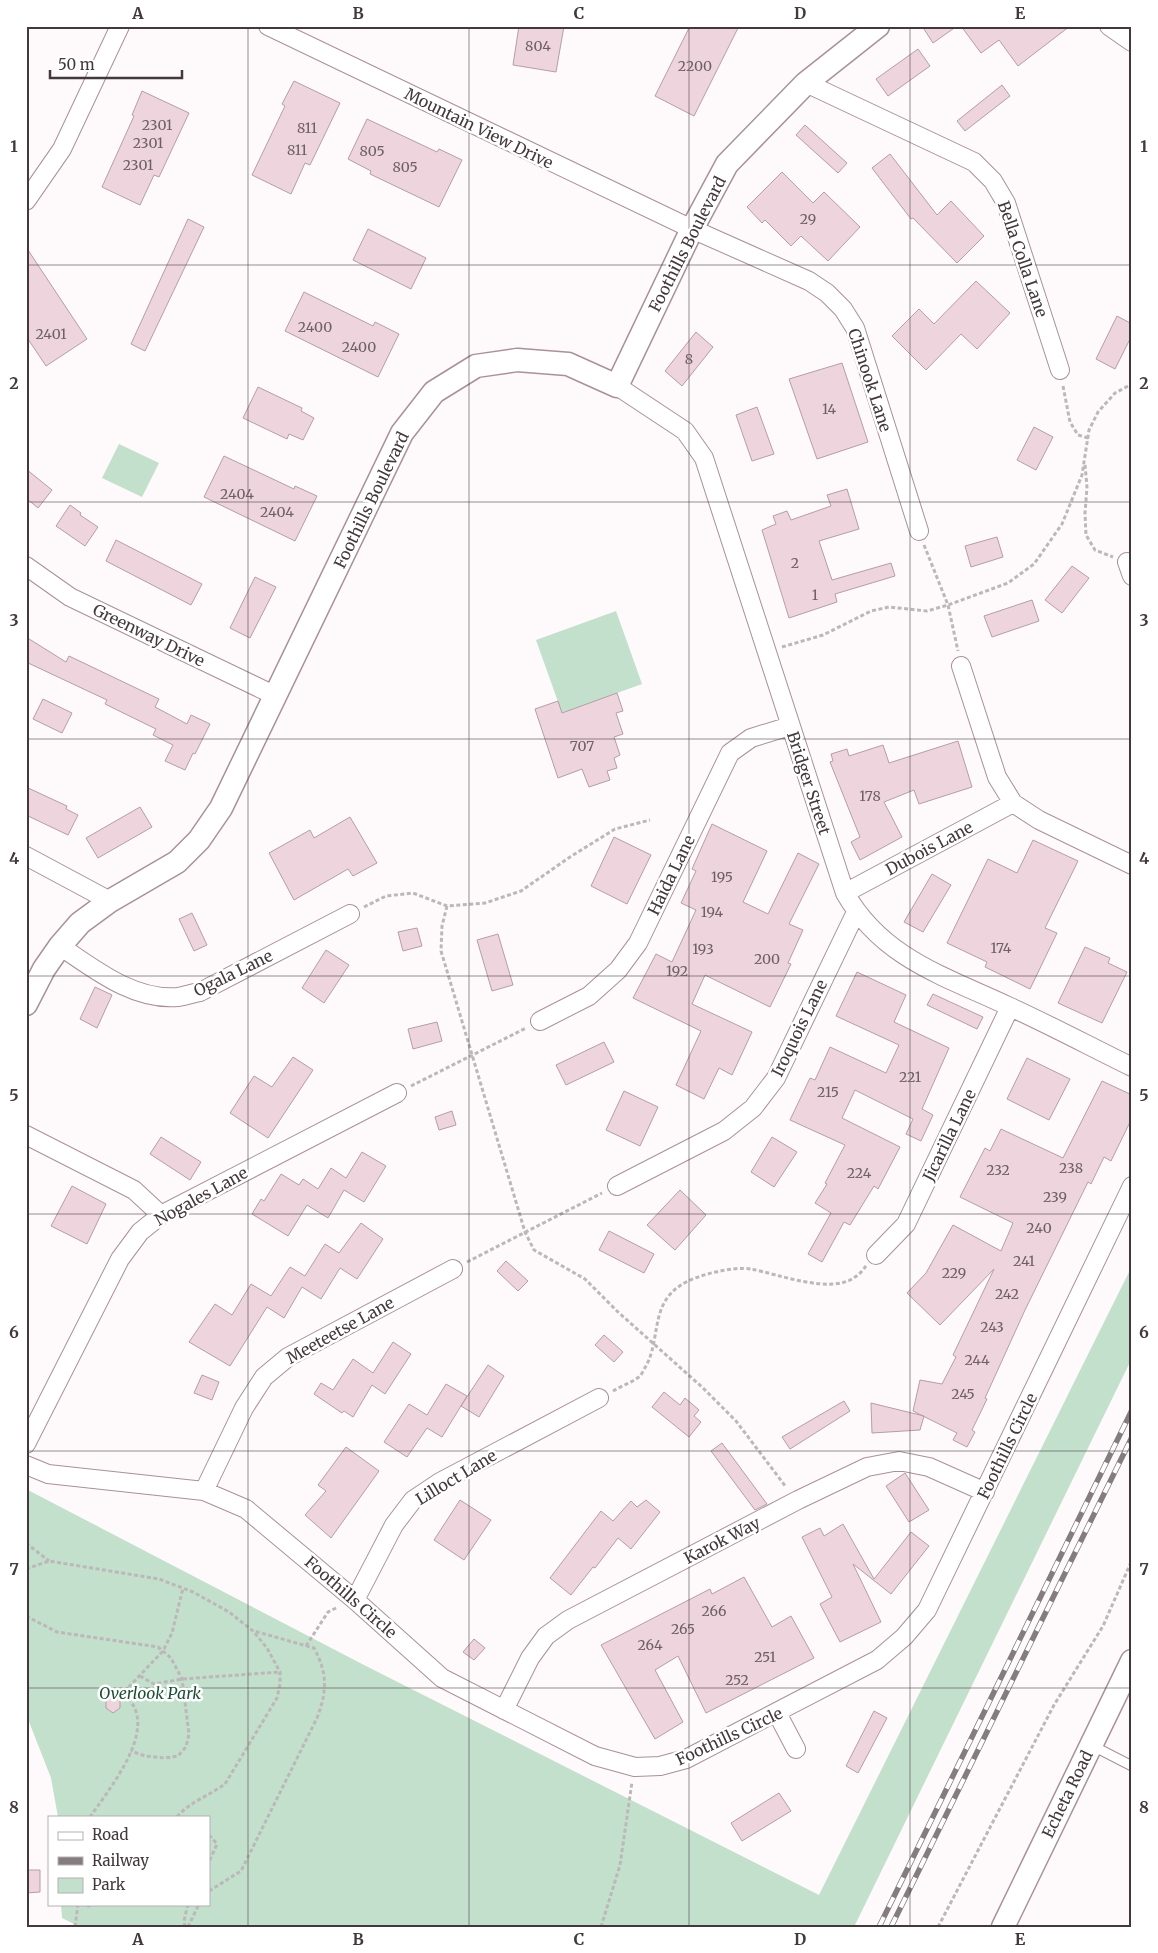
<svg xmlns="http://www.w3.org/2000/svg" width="1158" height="1953" viewBox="0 0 1158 1953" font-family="Merriweather,serif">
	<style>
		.green { fill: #c2e0cc }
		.building { fill: #edd4dd; stroke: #b59ea6 }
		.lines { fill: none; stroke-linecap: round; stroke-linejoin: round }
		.service-casing { stroke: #a99199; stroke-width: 11 }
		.minor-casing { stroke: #a99199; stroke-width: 20 }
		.tertiary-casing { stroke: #a99199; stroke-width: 25 }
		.path { stroke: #bdb7b9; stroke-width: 3; stroke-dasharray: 4 2.5; stroke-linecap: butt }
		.service { stroke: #fff; stroke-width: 9 }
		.minor { stroke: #fff; stroke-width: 18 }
		.tertiary { stroke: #fff; stroke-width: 22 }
		.rail-casing { stroke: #847c7f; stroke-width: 5.5 }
		.rail { stroke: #fff; stroke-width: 4; stroke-dasharray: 11; stroke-linecap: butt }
		.grid { fill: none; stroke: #43393c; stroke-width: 1; stroke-opacity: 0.55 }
		.labels { text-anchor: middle; stroke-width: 5; stroke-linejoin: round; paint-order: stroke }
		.number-label { font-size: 14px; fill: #6e6064 }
		.street-label { font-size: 16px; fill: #43393c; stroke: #fff }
		.park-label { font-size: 16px; font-style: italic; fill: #1d5035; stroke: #fff }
		.neatline { fill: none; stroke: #43393c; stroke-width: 2 }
		.grid-label { font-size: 16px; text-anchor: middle; font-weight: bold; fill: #43393c }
	</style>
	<rect width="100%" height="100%" fill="#fef9fb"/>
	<path class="green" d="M119,444L159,463L142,497L102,478Z
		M616,611L642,684L562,713L536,640Z
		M1132,1266V1358L854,1927H80L62,1918L61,1904H209V1817H58L51,1778L26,1714V1489L362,1664L819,1895Z"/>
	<path class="building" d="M519,26H564L556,72L513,65Z
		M690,26H739L694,116L655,96Z
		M922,26H957L933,43Z
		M961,26H1070L1018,66L999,40L981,53Z
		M918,49L930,66L888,96L876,79Z
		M294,81L340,103L310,165L305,163L291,194L252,175L285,106L282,104Z
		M1002,85L1010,96L965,131L957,121Z
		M142,91L189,113L159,177L154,175L140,205L102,187L134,116L132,115Z
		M367,119L437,152L439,149L462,160L439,207L370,174L371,171L348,159Z
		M805,125L847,163L838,173L796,135Z
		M890,154L937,215L951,201L984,236L957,263L913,218L911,219L872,168Z
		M782,172L813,203L824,192L860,227L828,261L801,236L791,246L765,220L762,223L747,207Z
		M188,219L204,227L145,351L131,344Z
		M368,229L426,258L411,289L353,260Z
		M26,247L87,339L46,366L26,336Z
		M976,281L1010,313L977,349L961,334L926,370L892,336L919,309L934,324Z
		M304,292L373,326L375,322L399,334L378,377L285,331Z
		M1117,316L1132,324V335L1115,369L1096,359Z
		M696,332L713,347L682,386L665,371Z
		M842,363L868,442L817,459L789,379Z
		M258,387L302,408L301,411L314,418L303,440L289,434L287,439L243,418Z
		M757,407L774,454L752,461L736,415Z
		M1034,427L1053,437L1036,470L1017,460Z
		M224,456L294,489L295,486L317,496L295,541L204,497Z
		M26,469L52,490L38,508L26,498Z
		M847,489L859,529L819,541L832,580L891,563L895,576L835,594L837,602L789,618L762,530L776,524L773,516L787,511L791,520L831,506L827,495Z
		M70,505L81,513L80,515L98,527L85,546L56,526Z
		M997,537L1003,557L971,567L965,546Z
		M116,540L202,584L191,605L106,561Z
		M1072,566L1089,578L1062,613L1045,600Z
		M255,577L276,587L250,638L230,628Z
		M1032,600L1039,621L992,637L984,616Z
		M26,637L66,662L69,656L159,699L155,707L187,724L191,715L210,724L195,754L193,753L185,770L165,761L173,745L153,735L156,729L105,704L107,700L26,662Z
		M617,693L623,711L616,713L623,734L614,737L620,755L614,758L617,768L607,771L610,780L589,787L582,769L558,778L535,709L558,701L562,713Z
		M43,699L72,713L62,733L33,719Z
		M958,741L972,787L919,804L914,790L884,802L902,837L860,860L851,842L860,837L830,762L833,761L831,754L847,749L849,756L883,745L889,763Z
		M26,787L67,806L66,809L78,815L68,835L26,815Z
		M140,807L152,827L98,858L86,838Z
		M350,817L377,863L353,876L348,869L294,900L269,853L310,830L314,838Z
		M712,824L767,851L743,902L768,914L798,853L819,864L789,924L803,930L788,963L791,964L770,1007L705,975L692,1004L752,1032L732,1075L719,1068L704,1099L676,1085L701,1031L633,998L656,954L672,962L696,910L681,903L696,871L692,869Z
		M614,837L651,855L627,904L591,886Z
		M1033,840L1078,861L1045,928L1057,933L1030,989L985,967L987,962L947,943L988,859L1017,873Z
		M932,874L951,885L923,932L904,922Z
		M192,913L207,945L194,951L179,919Z
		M417,928L422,946L403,951L398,932Z
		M498,934L513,985L492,991L477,940Z
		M1085,947L1110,958L1108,963L1127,972L1102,1023L1058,1003Z
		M326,950L349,965L324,1003L302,988Z
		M857,972L906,995L894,1022L949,1048L922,1109L933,1115L921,1141L906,1134L913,1119L855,1090L842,1118L900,1147L878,1189L874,1186L850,1225L844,1222L822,1262L808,1254L831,1213L815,1203L827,1184L825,1183L845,1145L790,1120L810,1078L815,1080L830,1047L886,1073L899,1045L836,1016Z
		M95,987L112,995L97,1028L80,1019Z
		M933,994L983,1017L977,1029L927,1005Z
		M437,1022L442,1041L413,1049L408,1029Z
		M604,1042L614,1062L566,1085L556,1065Z
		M293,1057L313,1070L268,1138L230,1113L254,1076L272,1087Z
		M1027,1058L1070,1079L1049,1120L1007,1099Z
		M1102,1081L1132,1095V1118L1111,1161L1104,1157L1091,1184L1088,1182L1025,1310L985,1398L987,1399L972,1430L975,1432L967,1447L953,1440L957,1433L913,1411L920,1380L942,1384L956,1357L953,1355L994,1269L940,1325L907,1293L926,1273L953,1225L1001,1251L1013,1223L960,1197L985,1148L990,1151L1001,1129L1063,1158Z
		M624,1091L658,1107L640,1146L606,1130Z
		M452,1111L456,1125L439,1130L435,1117Z
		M161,1137L201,1162L190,1180L150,1154Z
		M772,1137L797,1152L774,1187L751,1172Z
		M362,1152L386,1166L364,1202L344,1190L328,1218L307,1205L288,1236L252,1214L261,1199L264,1201L281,1174L299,1185L303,1179L318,1189L331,1168L346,1178Z
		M72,1186L106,1204L87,1244L51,1226Z
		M680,1190L706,1215L675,1250L647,1225Z
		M361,1223L383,1239L357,1279L340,1268L321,1299L302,1287L284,1318L267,1307L230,1366L189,1342L215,1304L232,1315L251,1284L271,1296L290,1267L305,1276L325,1244L339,1253Z
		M609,1231L654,1254L644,1273L599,1250Z
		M506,1261L528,1281L518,1291L497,1271Z
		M604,1335L623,1352L614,1362L595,1345Z
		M393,1342L411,1354L385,1394L372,1385L353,1417L344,1411L342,1413L314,1394L321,1383L333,1390L353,1359L373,1373Z
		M488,1365L504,1376L479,1417L461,1406Z
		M202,1375L219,1382L212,1400L194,1393Z
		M446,1384L467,1396L442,1437L427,1428L407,1457L384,1442L409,1404L427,1415Z
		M664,1392L680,1405L685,1398L699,1410L694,1416L701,1422L689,1437L652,1407Z
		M844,1401L850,1411L790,1449L782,1437Z
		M871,1403L924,1416L920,1430L872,1433Z
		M722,1443L767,1504L755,1510L711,1451Z
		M346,1447L379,1471L331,1538L305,1515L326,1491L318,1485Z
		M905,1473L929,1510L909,1522L886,1486Z
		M460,1500L491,1520L464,1560L434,1540Z
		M646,1500L660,1512L631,1549L618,1538L595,1568L593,1567L571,1595L550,1578L601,1511L613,1521L631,1501L637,1507Z
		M843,1524L874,1579L911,1532L929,1546L891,1594L853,1564L881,1622L840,1642L820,1604L832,1597L802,1537L820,1528L824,1536Z
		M744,1577L772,1627L791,1616L814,1658L706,1713L678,1656L655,1670L683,1722L655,1739L601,1645L710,1589L712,1594Z
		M474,1639L485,1648L474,1660L463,1652Z
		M113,1696L120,1700V1708L113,1713L106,1708V1700Z
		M874,1711L887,1718L858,1773L846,1766Z
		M779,1793L791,1811L742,1841L731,1823Z
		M26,1870H40V1892L26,1893Z"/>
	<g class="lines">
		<defs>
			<path id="service" d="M1091,1745L1132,1766"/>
			<path id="minor" d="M268,26L692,229L809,281L827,293L843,309L855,328L919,531
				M1109,26L1132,42
				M806,83L974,162L993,181L1006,203L1060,370
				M26,201L62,149L120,26
				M617,386L685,431L704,458L845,893C882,958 944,976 1008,1006C1050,1025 1091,1047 1132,1067
				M1127,562L1132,576
				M26,566L70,597L276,696
				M961,666L997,777L1013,803L1039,820L1132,865
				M26,856L110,901
				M845,893L1013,803
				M60,946C94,969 134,1001 178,997C185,996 193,993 200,992L350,914
				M540,1021L589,996L618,970L638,943L730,753L751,738L790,726
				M26,1135L134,1190L161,1215
				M617,1186L724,1131L753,1108L776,1078L856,912
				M876,1255L906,1224L1010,1007
				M26,1444L120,1259L140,1232L161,1215L397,1093
				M26,1465L48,1474L204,1491L246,1509L355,1600L442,1678L595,1756L635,1767L660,1766L686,1759L877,1660L904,1637L927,1610L1132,1186
				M204,1491L244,1408L264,1377L288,1357L453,1269
				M355,1600L394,1525L413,1500L440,1482L599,1398
				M504,1710L530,1658L546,1636L568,1620L798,1500L867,1467L899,1461L929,1467L985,1492
				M777,1713L796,1749"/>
			<path id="tertiary" d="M26,1004L44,969L60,946L80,923L110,901L177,862L199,840L221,808L402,433L434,392L476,366L517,360L568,364L617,386L692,229L727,164L806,83L878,26
				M1003,1927L1132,1661"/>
		</defs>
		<use href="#service" class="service-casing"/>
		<use href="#minor" class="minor-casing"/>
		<use href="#tertiary" class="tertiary-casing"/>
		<path class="path" d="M1063,386L1070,422L1078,435L1088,438
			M1085,465L1087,487L1085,513L1086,535L1095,550L1113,557
			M924,545L948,605L958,651
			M782,647L823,635L871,611L889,607L927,611L948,605L1008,583L1034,564L1062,524L1082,475L1089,430L1098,412L1115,393L1132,384
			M447,906L442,926L441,951L525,1232L534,1250L585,1279L618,1312L702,1387L736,1421L786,1487
			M364,907L386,896L413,893L447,906L485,903L521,891L570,857L615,829L650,820
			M411,1086L526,1028
			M467,1262L602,1193
			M613,1391C621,1386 633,1382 640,1376C642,1374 644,1369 646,1366C661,1338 650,1305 681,1285C696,1275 733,1266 751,1269C778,1274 831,1295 855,1277C859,1275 863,1270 866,1266
			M26,1543L49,1561
			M26,1569L49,1561L159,1579L193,1592L229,1612L253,1631L267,1648L280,1672V1684L277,1698L225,1784C210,1795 188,1803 177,1817
			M26,1616L57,1632L158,1647L171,1658L182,1679L189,1734L186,1747L178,1756L165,1758L145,1756L131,1751
			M306,1646L328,1612L338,1607
			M140,1676L154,1684L182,1679L280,1672
			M90,1817C107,1792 149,1741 135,1709C133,1703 127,1698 123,1693L163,1651L172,1633L183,1588
			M209,1835L217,1844L209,1862
			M209,1891L241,1871L317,1718C327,1691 328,1674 314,1648L254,1631
			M81,1904L89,1906L91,1904
			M75,1927L78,1904
			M185,1927L184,1921L188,1904
			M188,1927L199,1904
			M601,1927L620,1865L632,1782
			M938,1927L1054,1705L1103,1626L1132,1560"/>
		<use href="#service" class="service"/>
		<use href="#minor" class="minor"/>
		<use href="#tertiary" class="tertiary"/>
		<defs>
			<path id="rail" d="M879,1927L1132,1410
				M891,1927L1132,1437"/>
		</defs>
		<use href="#rail" class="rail-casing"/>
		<use href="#rail" class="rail"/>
	</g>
	<path class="grid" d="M248,26V1927M469,26V1927M689,26V1927M910,26V1927M26,265H1132M26,502H1132M26,739H1132M26,976H1132M26,1214H1132M26,1451H1132M26,1688H1132"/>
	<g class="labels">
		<g class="number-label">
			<text x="538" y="51">804</text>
			<text x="695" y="71">2200</text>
			<text x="157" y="130">2301</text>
			<text x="307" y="133">811</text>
			<text x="148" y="148">2301</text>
			<text x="297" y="155">811</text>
			<text x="372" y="156">805</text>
			<text x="138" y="170">2301</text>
			<text x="405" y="172">805</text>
			<text x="808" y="224">29</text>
			<text x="315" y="332">2400</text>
			<text x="51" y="339">2401</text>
			<text x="359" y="352">2400</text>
			<text x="689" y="364">8</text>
			<text x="829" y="414">14</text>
			<text x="237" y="499">2404</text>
			<text x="277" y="517">2404</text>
			<text x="795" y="568">2</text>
			<text x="815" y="600">1</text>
			<text x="582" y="751">707</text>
			<text x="870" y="801">178</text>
			<text x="722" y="882">195</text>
			<text x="712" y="917">194</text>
			<text x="1001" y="953">174</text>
			<text x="703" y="954">193</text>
			<text x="767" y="964">200</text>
			<text x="677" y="976">192</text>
			<text x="910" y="1082">221</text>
			<text x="828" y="1097">215</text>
			<text x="1071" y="1173">238</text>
			<text x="998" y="1175">232</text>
			<text x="859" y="1178">224</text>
			<text x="1055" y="1202">239</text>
			<text x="1039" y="1233">240</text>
			<text x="1024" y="1266">241</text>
			<text x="954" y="1278">229</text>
			<text x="1007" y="1299">242</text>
			<text x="992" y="1332">243</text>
			<text x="977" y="1365">244</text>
			<text x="963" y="1399">245</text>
			<text x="714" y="1616">266</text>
			<text x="683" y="1634">265</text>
			<text x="650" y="1650">264</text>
			<text x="765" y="1662">251</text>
			<text x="737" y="1685">252</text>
		</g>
		<g class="street-label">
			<text transform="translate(479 128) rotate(26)" y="6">Mountain View Drive</text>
			<text transform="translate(687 244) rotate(-63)" y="6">Foothills Boulevard</text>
			<text transform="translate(1023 259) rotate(71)" y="6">Bella Colla Lane</text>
			<text transform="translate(870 380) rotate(72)" y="6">Chinook Lane</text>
			<text transform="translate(371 500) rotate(-64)" y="6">Foothills Boulevard</text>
			<text transform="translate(149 635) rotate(26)" y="6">Greenway Drive</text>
			<text transform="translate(809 783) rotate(72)" y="6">Bridger Street</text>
			<text transform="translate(929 848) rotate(-28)" y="6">Dubois Lane</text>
			<text transform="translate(671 875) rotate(-64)" y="6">Haida Lane</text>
			<text transform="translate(233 973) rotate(-26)" y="6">Ogala Lane</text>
			<text transform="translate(799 1028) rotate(-64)" y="6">Iroquois Lane</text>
			<text transform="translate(949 1135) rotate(-64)" y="6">Jicarilla Lane</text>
			<text transform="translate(201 1196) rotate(-29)" y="6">Nogales Lane</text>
			<text transform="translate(340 1330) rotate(-29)" y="6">Meeteetse Lane</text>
			<text transform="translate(1007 1446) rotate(-64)" y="6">Foothills Circle</text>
			<text transform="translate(456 1477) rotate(-31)" y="6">Lilloct Lane</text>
			<text transform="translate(722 1540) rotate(-27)" y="6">Karok Way</text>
			<text transform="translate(351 1597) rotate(41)" y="6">Foothills Circle</text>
			<text transform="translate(729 1736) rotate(-25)" y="6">Foothills Circle</text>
			<text transform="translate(1067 1794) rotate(-64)" y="6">Echeta Road</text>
		</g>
		<g class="park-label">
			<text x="150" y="1699">Overlook Park</text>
		</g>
	</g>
	<rect width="1158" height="1953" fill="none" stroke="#ffffff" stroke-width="55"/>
	<rect x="48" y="1816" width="162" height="90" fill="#ffffff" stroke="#b4b0b1"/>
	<rect x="58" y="1832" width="25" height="8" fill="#ffffff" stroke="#b4b0b1"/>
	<text x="92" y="1840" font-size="15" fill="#43393c">Road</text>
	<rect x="58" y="1857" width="25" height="8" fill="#847c7f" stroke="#b4b0b1"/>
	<text x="92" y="1866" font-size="15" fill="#43393c">Railway</text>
	<rect x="58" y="1878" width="25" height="15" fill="#c2e0cc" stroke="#b4b0b1"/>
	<text x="92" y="1890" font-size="15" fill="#43393c">Park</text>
	<path d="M50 70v8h132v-8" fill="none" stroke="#43393c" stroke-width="2.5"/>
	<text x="58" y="70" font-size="15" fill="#43393c" stroke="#ffffff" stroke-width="4" paint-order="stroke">50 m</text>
	<rect x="28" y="28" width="1102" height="1898" class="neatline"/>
	<g class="grid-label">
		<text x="138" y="19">A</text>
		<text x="358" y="19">B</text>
		<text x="579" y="19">C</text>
		<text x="800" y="19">D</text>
		<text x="1020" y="19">E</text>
		<text x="14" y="152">1</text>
		<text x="1144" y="152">1</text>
		<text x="14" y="389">2</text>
		<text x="1144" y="389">2</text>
		<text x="14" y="626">3</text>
		<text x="1144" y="626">3</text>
		<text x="14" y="864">4</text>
		<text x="1144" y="864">4</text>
		<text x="14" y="1101">5</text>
		<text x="1144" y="1101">5</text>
		<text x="14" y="1338">6</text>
		<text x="1144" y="1338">6</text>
		<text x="14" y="1575">7</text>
		<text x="1144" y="1575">7</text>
		<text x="14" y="1813">8</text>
		<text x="1144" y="1813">8</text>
		<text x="138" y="1945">A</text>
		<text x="358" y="1945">B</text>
		<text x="579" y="1945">C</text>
		<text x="800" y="1945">D</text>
		<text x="1020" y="1945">E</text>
	</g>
</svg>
